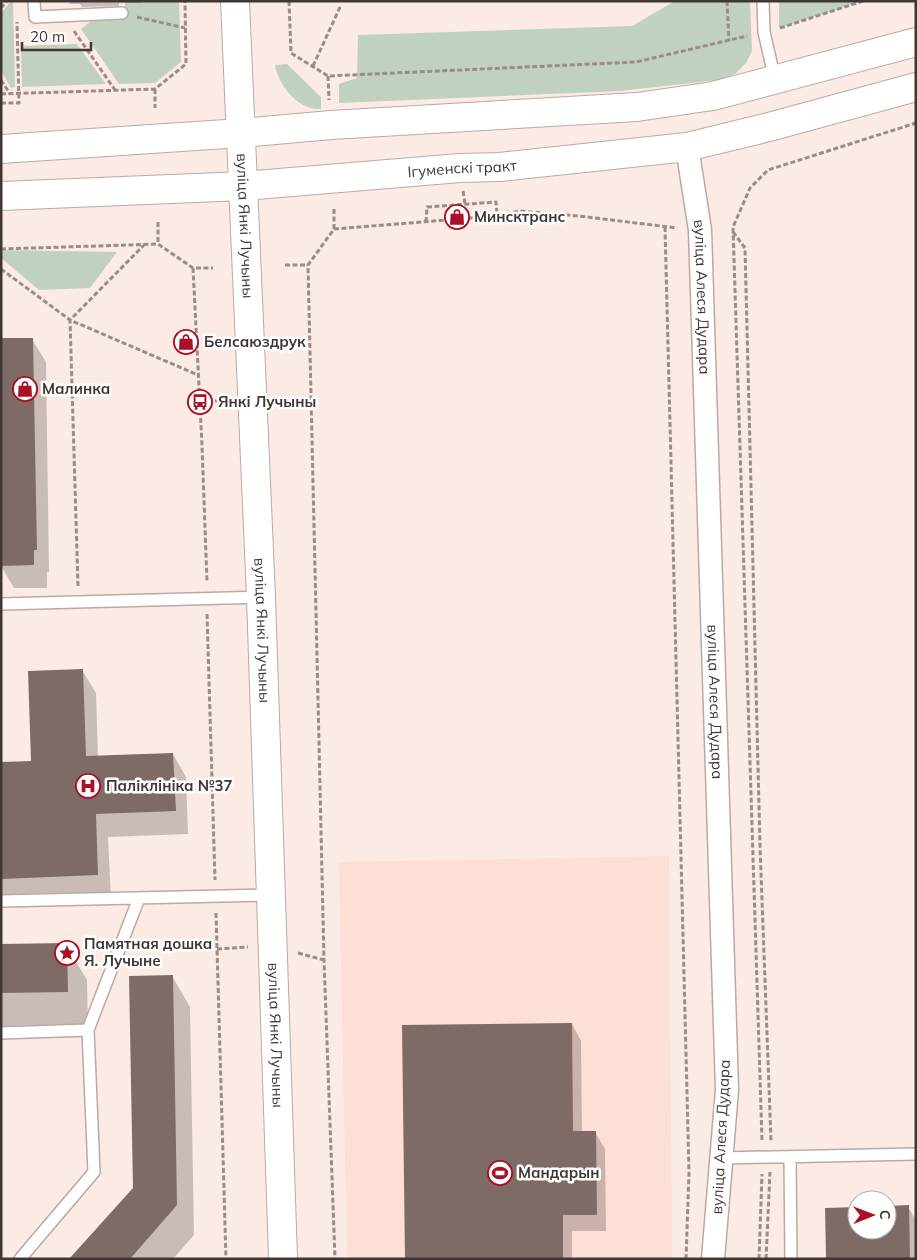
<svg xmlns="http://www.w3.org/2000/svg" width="917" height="1260" viewBox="0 0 917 1260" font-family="Mulish,sans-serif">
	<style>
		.built { fill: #fddfd5 }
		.grass { fill: #c0d1bf }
		.shadow { fill: #0003 }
		.building { fill: #7e6b65 }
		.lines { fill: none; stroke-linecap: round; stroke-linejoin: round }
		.lane-casing { stroke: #bda8a1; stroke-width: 14 }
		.street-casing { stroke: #bda8a1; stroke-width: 25 }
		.secondary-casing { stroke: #bda8a1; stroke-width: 30 }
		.primary-casing { stroke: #bda8a1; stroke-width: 30 }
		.path { stroke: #9a8d89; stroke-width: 3; stroke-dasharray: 5 2.5; stroke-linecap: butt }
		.lane { stroke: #fff; stroke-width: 11 }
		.street { stroke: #fff; stroke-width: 22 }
		.secondary { stroke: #fff; stroke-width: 28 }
		.primary { stroke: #fff; stroke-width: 28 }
		.labels { text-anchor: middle; stroke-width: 5; stroke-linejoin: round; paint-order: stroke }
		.street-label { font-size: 15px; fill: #403734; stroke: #fff }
		.poi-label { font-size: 15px; font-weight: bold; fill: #403734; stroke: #fff; text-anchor: start }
	</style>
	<rect width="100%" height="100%" fill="#fcebe5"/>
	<path class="built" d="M669,856L672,1259H347L339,862Z"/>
	<path class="grass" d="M11,1H13L15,87L11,88L1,71V13Z
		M125,1H179L181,62L155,83L119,84L81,29L91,21L125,20Z
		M675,1H750L752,51L746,63L735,74L718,80L620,91L339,103V84L357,78L358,35L632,26Z
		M779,1H863L779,28Z
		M77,44L106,84L22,87L21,46Z
		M287,64L321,97V109C299,111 278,85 275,65Z
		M1,250L117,252L90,288L39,290L1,258Z"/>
	<path class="shadow" d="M68,1H142V3H119V6L82,7L80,4H70Z
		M32,339L46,362L49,572H47V588H14L1,566V340Z
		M82,670L96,693L98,757L173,754L186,777L188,834L108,837L111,898L1,902V763L32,762Z
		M66,945L87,980L88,1026L1,1028V946Z
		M172,976L190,1007L194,1235L173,1259H71L134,1188Z
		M572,1024L581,1041L582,1132H595L605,1149L606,1231H572V1259H406Z
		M887,1207H908L916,1220V1259H828L857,1208V1230H887Z"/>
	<path class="building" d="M1,338H33L37,550H34V565L1,566Z
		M83,669L86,756L173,753L176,811L96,814L98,875L1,879V762L31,761L28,671Z
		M67,943L68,992L1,993V944Z
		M173,975L177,1205L130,1259H69L133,1188L129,976Z
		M572,1023L573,1131H596L597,1215H563V1258L405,1259L402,1025Z
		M909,1205L910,1259H826L825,1208L857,1207V1230H887V1206Z"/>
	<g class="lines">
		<defs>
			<path id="lane" d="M34,1L35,17L122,13
				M763,1L764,32L775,80
				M1,604L261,597
				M1,901L270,895
				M1,1033L88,1030
				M790,1157L791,1259
				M721,1158L916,1154
				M20,1259L94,1172L88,1030L139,898"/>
			<g id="street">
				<path id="s1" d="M687,147L700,230L727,1090L713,1259"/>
			</g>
			<g id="secondary">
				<path id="s2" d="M235,1L261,597L283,1259"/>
			</g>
			<g id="primary">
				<path d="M1,149L241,133L331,125L637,107L713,96L916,42"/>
				<path id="s3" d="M1,196L244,186L460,168L500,167L687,147L769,127L916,87"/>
			</g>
		</defs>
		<use href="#lane" class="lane-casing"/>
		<use href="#street" class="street-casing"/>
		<use href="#secondary" class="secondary-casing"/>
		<use href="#primary" class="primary-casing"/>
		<path class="path" d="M289,1L291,53L328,76L636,62L747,36
			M727,1L729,41
			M1,8L7,1
			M137,17L185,28
			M780,28L863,1
			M74,31L115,90
			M313,66L341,5
			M328,76L329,100
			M1,80L10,94
			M155,89V108
			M1,94L155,89L186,64L185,1
			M1,103H19L17,22
			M463,191L465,204
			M334,209V229L308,265L324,960L335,1259
			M158,222V244
			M426,222L427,207L496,202L497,215
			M665,227L689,1172L686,1259
			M334,229L497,216L519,211L579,216L677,228
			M733,232L745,248L760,846L771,1141
			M1,249L158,244L193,268H213
			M285,265H308
			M193,268L202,445L207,582
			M1,269L70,320L144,245
			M200,402L229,400
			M78,586L70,320L198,375
			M207,614L215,880
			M216,913L226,1259
			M217,949L248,947
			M298,953L324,960
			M762,1140L733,227L750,188L768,170L916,123
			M759,1259L762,1174
			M766,1259L770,1172"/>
		<use href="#lane" class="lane"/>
		<use href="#street" class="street"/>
		<use href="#secondary" class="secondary"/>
		<use href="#primary" class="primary"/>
	</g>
	<defs>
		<symbol id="shop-ring" viewBox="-11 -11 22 22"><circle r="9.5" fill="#fff" stroke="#a81128" stroke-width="1.5"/><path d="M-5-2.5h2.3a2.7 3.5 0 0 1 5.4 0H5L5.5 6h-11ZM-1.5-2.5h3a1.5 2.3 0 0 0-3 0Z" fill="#a81128"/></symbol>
		<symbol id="bus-ring" viewBox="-11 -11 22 22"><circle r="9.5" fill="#fff" stroke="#a81128" stroke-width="1.5"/><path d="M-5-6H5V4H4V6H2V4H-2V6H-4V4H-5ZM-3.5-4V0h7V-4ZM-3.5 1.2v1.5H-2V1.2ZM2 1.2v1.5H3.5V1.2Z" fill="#a81128"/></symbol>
		<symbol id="hospital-ring" viewBox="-11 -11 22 22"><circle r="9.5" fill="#fff" stroke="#a81128" stroke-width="1.5"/><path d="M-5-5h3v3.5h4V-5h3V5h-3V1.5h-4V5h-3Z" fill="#a81128"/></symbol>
		<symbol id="sight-ring" viewBox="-11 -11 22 22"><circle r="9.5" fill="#fff" stroke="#a81128" stroke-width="1.5"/><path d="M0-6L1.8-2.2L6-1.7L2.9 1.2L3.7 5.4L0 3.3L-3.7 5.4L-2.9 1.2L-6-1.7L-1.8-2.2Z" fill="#a81128"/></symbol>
		<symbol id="stadium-ring" viewBox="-11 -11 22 22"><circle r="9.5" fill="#fff" stroke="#a81128" stroke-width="1.5"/><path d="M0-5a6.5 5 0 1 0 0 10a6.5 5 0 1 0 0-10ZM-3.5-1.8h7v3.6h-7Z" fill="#a81128"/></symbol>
	</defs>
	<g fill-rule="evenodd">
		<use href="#shop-ring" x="443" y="203" width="28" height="28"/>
		<use href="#shop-ring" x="172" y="328" width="28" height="28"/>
		<use href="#shop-ring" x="11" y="375" width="28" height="28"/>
		<use href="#bus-ring" x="186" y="388" width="28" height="28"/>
		<use href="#hospital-ring" x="74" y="772" width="28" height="28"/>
		<use href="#sight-ring" x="53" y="939" width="28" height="28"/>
		<use href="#stadium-ring" x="486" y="1159" width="28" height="28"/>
	</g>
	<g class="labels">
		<g class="street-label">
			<text dy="5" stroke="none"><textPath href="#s3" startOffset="462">Ігуменскі тракт</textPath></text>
			<text dy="5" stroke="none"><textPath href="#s2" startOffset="225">вуліца Янкі Лучыны</textPath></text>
			<text dy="5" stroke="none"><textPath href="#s1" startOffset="151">вуліца Алеся Дудара</textPath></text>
			<text dy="5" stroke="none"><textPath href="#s2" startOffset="630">вуліца Янкі Лучыны</textPath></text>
			<text dy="5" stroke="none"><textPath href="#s1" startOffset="556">вуліца Алеся Дудара</textPath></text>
			<text dy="5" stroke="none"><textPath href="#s2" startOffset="1035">вуліца Янкі Лучыны</textPath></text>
			<text transform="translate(721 1137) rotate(-87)" y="5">вуліца Алеся Дудара</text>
		</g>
		<g class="poi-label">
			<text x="474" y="222">Минсктранс</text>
			<text x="204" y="347">Белсаюздрук</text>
			<text x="42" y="394">Малинка</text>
			<text x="218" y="407">Янкі Лучыны</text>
			<text x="106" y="791">Паліклініка №37</text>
			<text x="84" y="949">Памятная дошка<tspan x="84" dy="17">Я. Лучыне</tspan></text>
			<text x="518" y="1178">Мандарын</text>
		</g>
	</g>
	<rect width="917" height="1260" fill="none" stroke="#403734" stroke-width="5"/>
	<g transform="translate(872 1215) rotate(89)"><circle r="24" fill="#ffffff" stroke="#b3afae"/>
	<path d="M0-4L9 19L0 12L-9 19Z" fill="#a81128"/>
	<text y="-8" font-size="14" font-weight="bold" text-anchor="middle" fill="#403734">С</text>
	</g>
	<path d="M22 42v8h69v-8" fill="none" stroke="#403734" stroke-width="2.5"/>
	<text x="30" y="42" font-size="15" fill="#403734" stroke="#ffffff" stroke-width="4" paint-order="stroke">20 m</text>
</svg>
